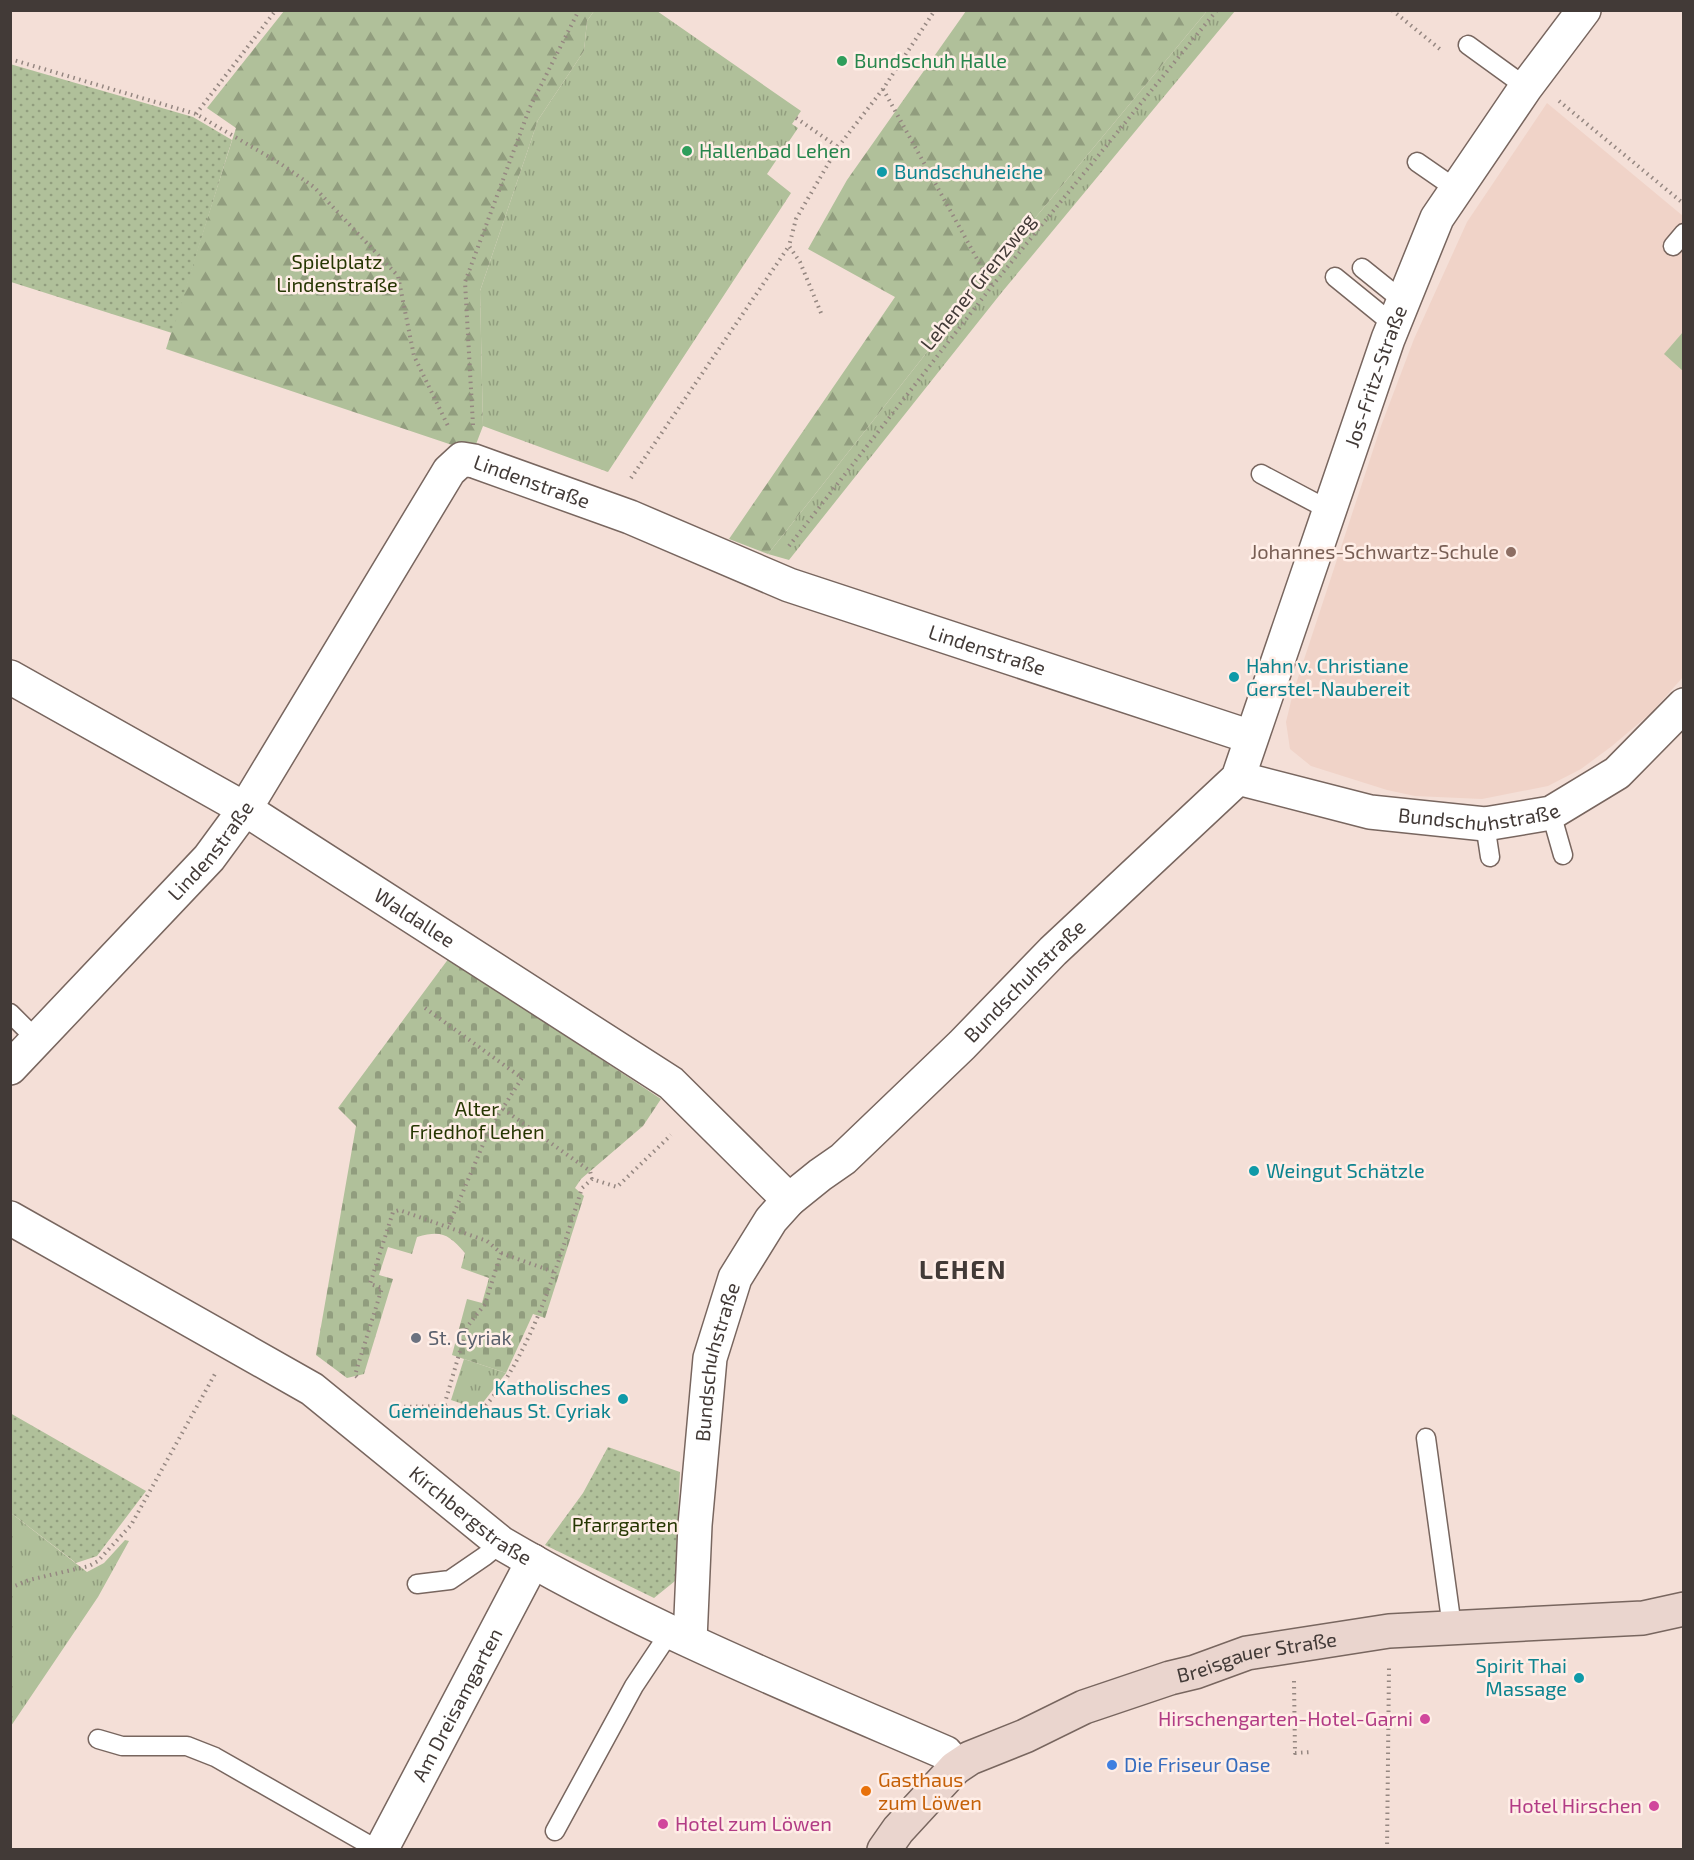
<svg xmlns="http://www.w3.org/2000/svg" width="1694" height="1860" viewBox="0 0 1694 1860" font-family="'Exo 2',sans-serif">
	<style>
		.built { fill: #f0d3c8 }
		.grass { fill: url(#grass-tufts) }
		.forest { fill: url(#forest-firs) }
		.cemetery { fill: url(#cemetery-stones) }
		.garden { fill: url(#garden-dots) }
		.pitch { fill: #b0c09a }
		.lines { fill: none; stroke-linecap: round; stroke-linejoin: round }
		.lane-casing { stroke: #78665f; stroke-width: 21 }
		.street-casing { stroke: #78665f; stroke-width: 36 }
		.secondary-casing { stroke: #78665f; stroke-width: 36 }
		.path { stroke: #958781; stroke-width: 4; stroke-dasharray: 1.5 4.5; stroke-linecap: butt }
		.lane { stroke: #fff; stroke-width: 18 }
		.street { stroke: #fff; stroke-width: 33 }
		.secondary { stroke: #ead5ce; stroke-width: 33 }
		.leisure-dot { fill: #2e9e5b; stroke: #ffeee7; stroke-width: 2 }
		.culture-dot { fill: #0f9aa8; stroke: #ffeee7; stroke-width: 2 }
		.education-dot { fill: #8d6e63; stroke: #ffeee7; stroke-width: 2 }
		.worship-dot { fill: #6b7280; stroke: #ffeee7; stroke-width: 2 }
		.hotel-dot { fill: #d1479c; stroke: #ffeee7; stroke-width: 2 }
		.shop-dot { fill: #3f7fe0; stroke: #ffeee7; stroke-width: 2 }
		.food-dot { fill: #e8710a; stroke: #ffeee7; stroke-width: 2 }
		.labels { text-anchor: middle; stroke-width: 5; stroke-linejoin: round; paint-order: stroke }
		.leisure-label { font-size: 20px; fill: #27864d; stroke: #ffeee7; text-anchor: start }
		.culture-label { font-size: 20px; fill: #0d838f; stroke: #ffeee7; text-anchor: start }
		.park-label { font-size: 20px; fill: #263602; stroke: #ffeee7 }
		.street-label { font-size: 20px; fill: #423a37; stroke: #ffeee7 }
		.education-label { font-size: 20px; fill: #785e54; stroke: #ffeee7; text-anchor: end }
		.worship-label { font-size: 20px; fill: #5b616d; stroke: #ffeee7; text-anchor: start }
		.hotel-label { font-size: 20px; fill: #b23c85; stroke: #ffeee7; text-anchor: end }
		.shop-label { font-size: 20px; fill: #366cbe; stroke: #ffeee7; text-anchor: start }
		.food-label { font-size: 20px; fill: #c56008; stroke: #ffeee7; text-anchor: start }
		.district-label { font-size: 26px; font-weight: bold; letter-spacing: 1.5px; fill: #423a37; stroke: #ffeee7 }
	</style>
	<defs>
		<pattern id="grass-tufts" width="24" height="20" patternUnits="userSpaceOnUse" patternTransform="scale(1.5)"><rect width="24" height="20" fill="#b0c09a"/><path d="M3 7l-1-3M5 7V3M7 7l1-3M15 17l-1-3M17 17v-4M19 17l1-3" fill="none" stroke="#919d7e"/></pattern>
		<pattern id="forest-firs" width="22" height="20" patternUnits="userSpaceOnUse" patternTransform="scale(1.5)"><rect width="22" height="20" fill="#b0c09a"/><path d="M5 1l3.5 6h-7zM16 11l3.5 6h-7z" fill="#919d7e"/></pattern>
		<pattern id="cemetery-stones" width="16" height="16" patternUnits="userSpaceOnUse" patternTransform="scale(1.5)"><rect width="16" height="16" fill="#b0c09a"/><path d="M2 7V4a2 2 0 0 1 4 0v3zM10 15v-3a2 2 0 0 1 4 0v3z" fill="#919d7e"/></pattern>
		<pattern id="garden-dots" width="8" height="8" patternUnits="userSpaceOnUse" patternTransform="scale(1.5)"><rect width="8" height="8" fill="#b0c09a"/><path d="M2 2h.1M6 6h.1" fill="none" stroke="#919d7e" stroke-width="1.8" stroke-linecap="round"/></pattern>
	</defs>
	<rect width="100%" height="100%" fill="#f4dfd7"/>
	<path class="built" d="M1547,103L1683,216V677L1651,713L1612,746L1581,769L1548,786L1482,799L1415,796L1387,790L1311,766L1290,749L1286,722L1293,693L1381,426L1414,339L1467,222Z"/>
	<path class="grass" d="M594,11H657L801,111L792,124L798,128L767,174L791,193L608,472L483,426L480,291L538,120L584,51L587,21Z
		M1207,11H1235L1002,292L789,560L768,554L987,276Z
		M464,1359L506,1373L478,1409L451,1400Z
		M11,1513L87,1572L104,1563L125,1540L129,1541L98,1597L11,1726Z"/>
	<path class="forest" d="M284,11H594L587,21L584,51L538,120L480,291L483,426L473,452L166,349L236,128L207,108Z
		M966,11H1207L987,276L768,554L729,539L895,297L808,249L847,180Z"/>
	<path class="cemetery" d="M449,958L661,1099L643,1126L581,1179L575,1188L584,1196L545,1318L533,1314L506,1373L452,1355L467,1299L482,1303L489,1278L461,1268L465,1253C448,1234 442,1230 417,1237L412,1254L388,1247L379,1275L393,1279L364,1374L347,1378L316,1355L356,1126L338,1108Z"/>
	<path class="garden" d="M10,64L193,117L232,140L172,333L11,282Z
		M10,1413L146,1491L97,1556L76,1563L11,1513Z
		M608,1447L680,1472L675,1581L654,1598L545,1545L583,1493Z"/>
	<path class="pitch" d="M1683,332V371L1664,354Z"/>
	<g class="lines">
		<defs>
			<path id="lane" d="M1468,45L1526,87
				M1417,162L1456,189
				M1673,246L1684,233
				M1362,268L1403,301
				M1335,277L1394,325
				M1261,474L1329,510
				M1551,813L1563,855
				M1485,824L1490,857
				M10,1013L37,1040
				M1426,1438L1452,1627
				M417,1584L450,1580L485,1556L501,1543
				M98,1739L122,1746H187L215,1757L378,1850
				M555,1831L634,1686L670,1632"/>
			<g id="street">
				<path id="s1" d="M10,677L245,809L671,1083L789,1200"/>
				<path id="s2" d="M1238,778L1370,812L1485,824L1551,813L1617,773L1684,705"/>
				<path id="s3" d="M10,1068L209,858L245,809L449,471L462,459L474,461L630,517L789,585L1251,737"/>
				<path id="s4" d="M10,1218L312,1389L501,1543C642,1626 795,1688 946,1753L955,1768"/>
				<path id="s5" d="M690,1640L695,1525L710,1358L735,1278L771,1220L789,1200L820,1175L843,1159L962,1045L1053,951L1238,778L1388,339L1437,218L1526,87L1584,10"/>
				<path id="s6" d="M381,1850L533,1561"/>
			</g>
			<g id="secondary">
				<path id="s7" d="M884,1850L898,1830L955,1768L970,1758L1025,1736L1084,1707L1170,1678L1195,1672L1247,1653L1389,1631L1643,1618L1684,1609"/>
			</g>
		</defs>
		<use href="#lane" class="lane-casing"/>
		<use href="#street" class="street-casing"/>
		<use href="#secondary" class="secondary-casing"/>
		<path class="path" d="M1392,10L1441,50
			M10,59L196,114L281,164L314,187L398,276L414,356L449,428
			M883,89L992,286
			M1559,101L1684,204
			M196,114L276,10
			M796,118L838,147
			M821,313L800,262L789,246L796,219L838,147L883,89L935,10
			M473,425L465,282L530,107L579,10
			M631,478L789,246
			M789,546L992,286L1217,10
			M425,1008L522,1078L490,1128L448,1227
			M503,1109L590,1171L592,1179
			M501,1253L554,1272
			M357,1377L355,1375L382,1288L370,1284L393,1212L399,1210L487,1241L501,1253L485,1304L467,1327L444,1406
			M392,1407L444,1406L476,1418C487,1404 500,1389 509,1374C543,1317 562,1251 582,1188L592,1179L617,1187L671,1135
			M10,1588L29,1580L89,1566L98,1561L131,1525L215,1374
			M1294,1681L1295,1753L1311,1752
			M1387,1850L1389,1667"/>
		<use href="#lane" class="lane"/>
		<use href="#street" class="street"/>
		<use href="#secondary" class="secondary"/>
	</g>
	<g class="leisure-dot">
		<circle cx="842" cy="61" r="6"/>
		<circle cx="687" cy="151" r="6"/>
	</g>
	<g class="culture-dot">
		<circle cx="882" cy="172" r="6"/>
		<circle cx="1234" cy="677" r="6"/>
		<circle cx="1254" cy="1171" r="6"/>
		<circle cx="623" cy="1399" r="6"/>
		<circle cx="1579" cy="1678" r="6"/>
	</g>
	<circle class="education-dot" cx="1511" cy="552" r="6"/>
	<circle class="worship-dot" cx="416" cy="1338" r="6"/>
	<g class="hotel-dot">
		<circle cx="1425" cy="1719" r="6"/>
		<circle cx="1654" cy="1806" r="6"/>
		<circle cx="663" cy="1824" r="6"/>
	</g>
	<circle class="shop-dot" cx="1112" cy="1765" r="6"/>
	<circle class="food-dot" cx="866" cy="1791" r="6"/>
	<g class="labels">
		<g class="leisure-label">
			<text x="854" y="68">Bundschuh Halle</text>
			<text x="699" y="158">Hallenbad Lehen</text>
		</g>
		<g class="culture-label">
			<text x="894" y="179">Bundschuheiche</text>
			<text x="1246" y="673">Hahn v. Christiane<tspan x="1246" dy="23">Gerstel-Naubereit</tspan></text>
			<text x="1266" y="1178">Weingut Schätzle</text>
			<text x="611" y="1395" text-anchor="end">Katholisches<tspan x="611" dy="23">Gemeindehaus St. Cyriak</tspan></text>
			<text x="1567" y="1673" text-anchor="end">Spirit Thai<tspan x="1567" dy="23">Massage</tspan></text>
		</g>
		<g class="park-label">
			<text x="337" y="269">Spielplatz<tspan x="337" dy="23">Lindenstraße</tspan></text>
			<text x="477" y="1116">Alter<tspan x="477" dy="23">Friedhof Lehen</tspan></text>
			<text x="625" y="1532">Pfarrgarten</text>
		</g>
		<g class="street-label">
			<text transform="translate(978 282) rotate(-51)" y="7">Lehener Grenzweg</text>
			<text dy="7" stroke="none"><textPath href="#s5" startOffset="1503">Jos-Fritz-Straße</textPath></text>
			<text dy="7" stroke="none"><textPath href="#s3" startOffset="836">Lindenstraße</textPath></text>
			<text dy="7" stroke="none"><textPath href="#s3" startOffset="1322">Lindenstraße</textPath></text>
			<text dy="7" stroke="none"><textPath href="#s2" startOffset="246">Bundschuhstraße</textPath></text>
			<text dy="7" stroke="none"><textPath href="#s3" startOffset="296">Lindenstraße</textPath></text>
			<text dy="7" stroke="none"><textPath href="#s1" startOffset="471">Waldallee</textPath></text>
			<text dy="7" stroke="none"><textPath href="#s5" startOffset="784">Bundschuhstraße</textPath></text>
			<text dy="7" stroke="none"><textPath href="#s5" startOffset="280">Bundschuhstraße</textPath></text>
			<text dy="7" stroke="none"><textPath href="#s4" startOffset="550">Kirchbergstraße</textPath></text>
			<text dy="7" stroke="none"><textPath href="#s7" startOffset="432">Breisgauer Straße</textPath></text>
			<text dy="7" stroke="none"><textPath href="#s6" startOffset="164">Am Dreisamgarten</textPath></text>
		</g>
		<g class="education-label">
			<text x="1499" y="559">Johannes-Schwartz-Schule</text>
		</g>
		<g class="worship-label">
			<text x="428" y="1345">St. Cyriak</text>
		</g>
		<g class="hotel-label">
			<text x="1413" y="1726">Hirschengarten-Hotel-Garni</text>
			<text x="1642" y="1813">Hotel Hirschen</text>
			<text x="675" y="1831" text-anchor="start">Hotel zum Löwen</text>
		</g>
		<g class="shop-label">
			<text x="1124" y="1772">Die Friseur Oase</text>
		</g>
		<g class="food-label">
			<text x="878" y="1787">Gasthaus<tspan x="878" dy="23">zum Löwen</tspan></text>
		</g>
		<g class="district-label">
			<text x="963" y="1279">LEHEN</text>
		</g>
	</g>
	<rect width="1694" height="1860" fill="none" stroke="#423a37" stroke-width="24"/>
</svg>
